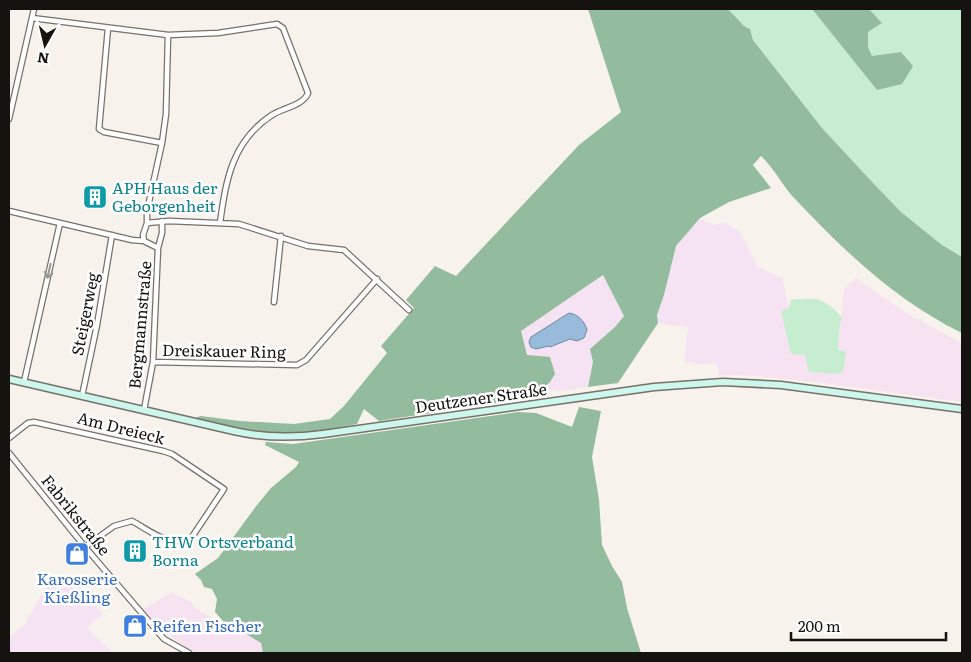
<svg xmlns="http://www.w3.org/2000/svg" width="971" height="662" viewBox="0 0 971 662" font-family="Literata,serif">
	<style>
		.commercial { fill: #f7e2f1 }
		.industrial { fill: #f5e3f4 }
		.green { fill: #c6edd0 }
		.forest { fill: #93bb9d }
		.water { fill: #98badb; stroke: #70889e }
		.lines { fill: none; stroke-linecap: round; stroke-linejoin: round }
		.minor-casing { stroke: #76716b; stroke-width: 7 }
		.secondary-casing { stroke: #76716b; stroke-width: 9 }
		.minor { stroke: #fff; stroke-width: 4.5 }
		.secondary { stroke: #cdf7ec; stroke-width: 6 }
		.oneway { stroke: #959593 }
		.labels { text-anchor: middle; stroke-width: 5; stroke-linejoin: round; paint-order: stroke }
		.culture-label { font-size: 16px; fill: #0d838f; stroke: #fff; text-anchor: start }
		.street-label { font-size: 16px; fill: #141310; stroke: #fff }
		.shop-label { font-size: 16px; fill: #366cbe; stroke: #fff }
	</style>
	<rect width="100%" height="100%" fill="#f8f2ec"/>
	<path class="commercial" d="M856,278L908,314L962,343V402L816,382L758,376L726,375V373L792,356L791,354L805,355L845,351L838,350L844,289Z
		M172,592L194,604L193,607L228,628L235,627L261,643L263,653H196L179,643L156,623H155L142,610Z"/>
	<path class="industrial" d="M700,218L713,225L724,222L740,232L757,266L782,278L789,308L781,311L792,356L726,373V375H719L717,363L695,365V362L684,363L688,327L658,323L657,315L664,295L676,246Z
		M604,275L624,316L615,327L590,349L593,361L588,387L561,391L547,389L551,377L527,355L520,331Z
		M49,582L59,588L66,583L79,585L103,614L87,628L113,653H9V638L25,624Z"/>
	<path class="green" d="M728,9H812L877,90L901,52L872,57L868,47V32L882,23L869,9H962V257L942,245L901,212L874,184L822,128L771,63L753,40L750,29L744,26Z
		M796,299C803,300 809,298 816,299C825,301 837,310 842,318L840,324L838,350L846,351L844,368L840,374L809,372L805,355L791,354L781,311L789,308L791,300Z"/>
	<path class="forest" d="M588,9H728L744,26L750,29L753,40L771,63L822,128L874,184L901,212L942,245L962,257V333C898,302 845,252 796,200C783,187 775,169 761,156L753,165L771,188L729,202L700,218L676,246L664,295L657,315L658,323L618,383L588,387L593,362L590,349L615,327L624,316L603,275L521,331L527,355L550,357L555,374L550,382L534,397L379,421L364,409L357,424C331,429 304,435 277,435C249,434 220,425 194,418L201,416L240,421L294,424L330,419L344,406L387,353L381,346L414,308L406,300L435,266L456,276L579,145L621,112Z
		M812,9H869L882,23L868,32V47L872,56L901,52L913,66L902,84L877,90Z
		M579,407L601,411L592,457L599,500L602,545L612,566L622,582L627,608L641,653H263L261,643L235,627L229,628L215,612L217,599L212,589L204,587L201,580L195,574L218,558L257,505L271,488L296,467L299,462L265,445L266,442L293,444L518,412L536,413L572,427Z"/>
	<path class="water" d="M569,313C578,314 585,322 587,330L584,338L577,341L570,339L550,347L549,346L536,349L531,347L529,342L531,337Z"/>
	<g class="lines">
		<defs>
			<path id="minor" d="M32,18L168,35L218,33L277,24L283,28L308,93C304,105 283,108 272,115C232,141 226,180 220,223
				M108,28L99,129L104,132L162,143
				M9,119L34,9
				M9,211L132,240L144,241
				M147,223L169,221L239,224L308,246L344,250L409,310
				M158,248L144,241L143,235L147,223V211L162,143L166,114L168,35
				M274,302L281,236
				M153,362L297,365L306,360L377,279
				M24,382L60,223
				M82,396L97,325L112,235
				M144,410L153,362L158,248L162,233V221
				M9,438L28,423L34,422L163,451L172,454L224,489L192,537C169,548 152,532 132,521L114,526L85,547
				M9,453L85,547L164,639L189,653"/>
			<path id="secondary" d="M9,379L234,431C264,438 293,438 323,434L654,387L723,382L781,385L962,409"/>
		</defs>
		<use href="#minor" class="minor-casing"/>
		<use href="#secondary" class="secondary-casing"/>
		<use href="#minor" class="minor"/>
		<use href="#secondary" class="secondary"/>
	</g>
	<defs><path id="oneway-shaft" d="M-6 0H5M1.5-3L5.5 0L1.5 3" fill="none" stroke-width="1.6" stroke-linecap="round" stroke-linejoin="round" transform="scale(1.25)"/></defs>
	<use class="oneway" href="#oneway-shaft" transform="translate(49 271) rotate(103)"/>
	<defs>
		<symbol id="building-square" viewBox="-11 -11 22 22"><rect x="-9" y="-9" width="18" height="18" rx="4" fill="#0f9aa8" stroke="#fff"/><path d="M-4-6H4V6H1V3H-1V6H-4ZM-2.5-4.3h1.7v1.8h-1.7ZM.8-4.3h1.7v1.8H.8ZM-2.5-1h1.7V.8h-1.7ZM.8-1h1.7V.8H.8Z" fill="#fff"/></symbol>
		<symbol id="shop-square" viewBox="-11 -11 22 22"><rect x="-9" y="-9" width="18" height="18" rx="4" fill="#3f7fe0" stroke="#fff"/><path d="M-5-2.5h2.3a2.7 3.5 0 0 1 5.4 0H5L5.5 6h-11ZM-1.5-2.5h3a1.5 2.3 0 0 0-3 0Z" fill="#fff"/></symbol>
	</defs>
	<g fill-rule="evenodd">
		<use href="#building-square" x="81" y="183" width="28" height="28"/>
		<use href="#building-square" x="121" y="537" width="28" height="28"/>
		<use href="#shop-square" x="63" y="540" width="28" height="28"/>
		<use href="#shop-square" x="121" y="612" width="28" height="28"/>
	</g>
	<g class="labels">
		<g class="culture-label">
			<text x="112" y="194">APH Haus der<tspan x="112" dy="18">Geborgenheit</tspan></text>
			<text x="152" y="548">THW Ortsverband<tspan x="152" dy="18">Borna</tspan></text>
		</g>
		<g class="street-label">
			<text transform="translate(85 314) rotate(-79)" y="6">Steigerweg</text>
			<text transform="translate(140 325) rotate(-85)" y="6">Bergmannstraße</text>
			<text transform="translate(224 351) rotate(1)" y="6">Dreiskauer Ring</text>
			<text transform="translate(481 398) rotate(-8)" y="6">Deutzener Straße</text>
			<text transform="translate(121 428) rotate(14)" y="6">Am Dreieck</text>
			<text transform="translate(76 515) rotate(51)" y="6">Fabrikstraße</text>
		</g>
		<g class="shop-label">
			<text x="77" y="585">Karosserie<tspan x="77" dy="18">Kießling</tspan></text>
			<text x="152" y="632" text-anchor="start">Reifen Fischer</text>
		</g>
	</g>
	<rect width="971" height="662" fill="none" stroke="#141310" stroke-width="20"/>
	<g transform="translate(45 45) rotate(188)" stroke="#ffffff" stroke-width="4" paint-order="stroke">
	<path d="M0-4L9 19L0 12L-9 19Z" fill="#141310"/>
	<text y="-8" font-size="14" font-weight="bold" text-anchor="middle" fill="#141310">N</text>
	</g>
	<path d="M791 632v8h155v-8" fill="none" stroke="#141310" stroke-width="2.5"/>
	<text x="798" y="632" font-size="15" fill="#141310" stroke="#ffffff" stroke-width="4" paint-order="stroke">200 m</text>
</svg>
